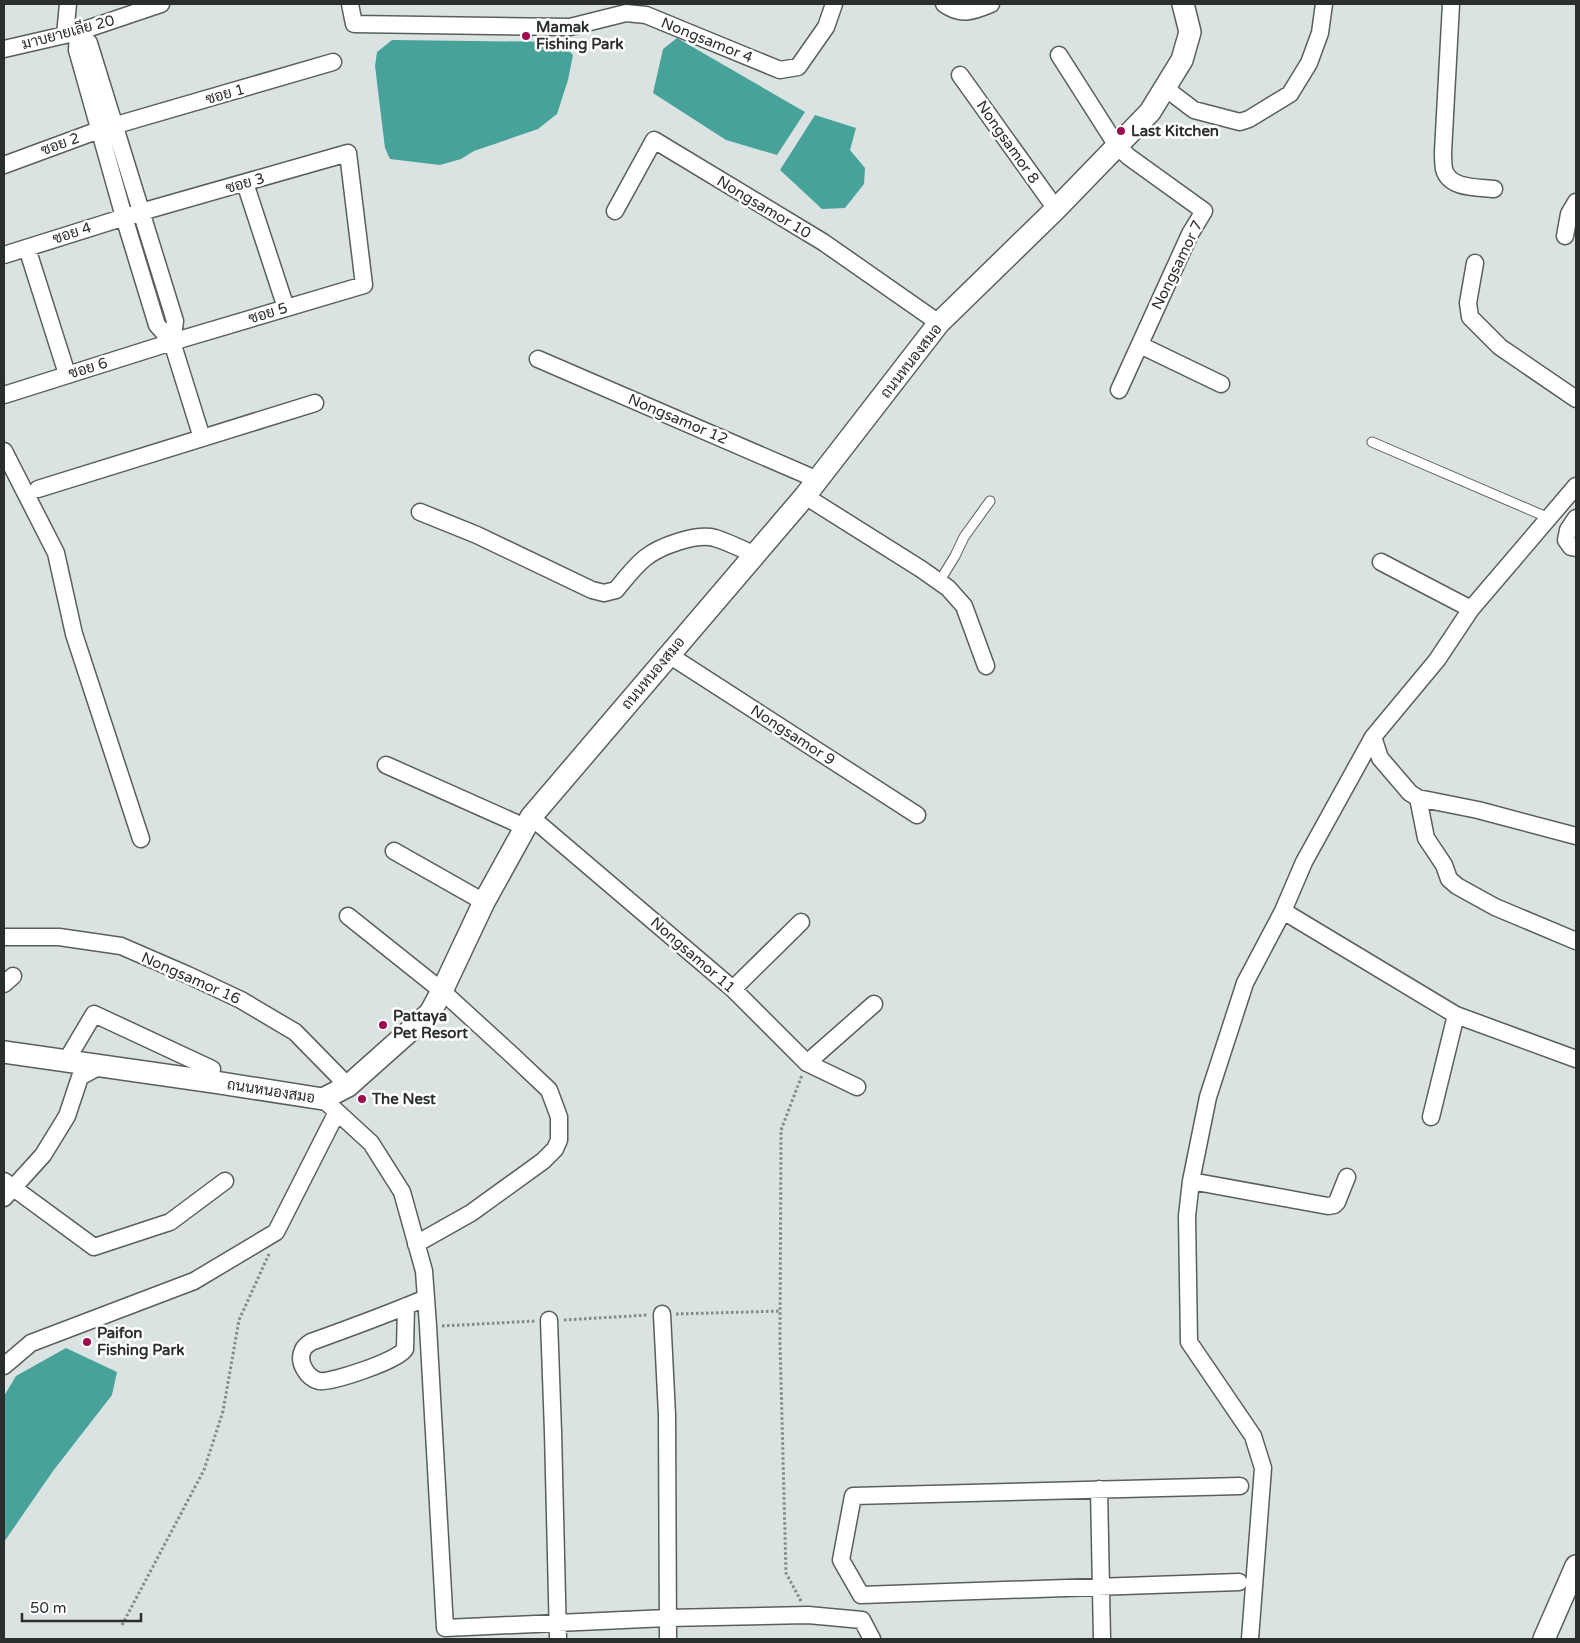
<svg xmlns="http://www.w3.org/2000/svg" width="1580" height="1643" viewBox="0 0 1580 1643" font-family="'Varela Round',Sarabun,sans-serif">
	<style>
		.water { fill: #47a29a }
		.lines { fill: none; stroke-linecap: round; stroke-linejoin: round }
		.service-casing { stroke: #585f5e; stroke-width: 11 }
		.minor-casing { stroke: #585f5e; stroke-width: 19 }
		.tertiary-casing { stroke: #585f5e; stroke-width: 24 }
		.path { stroke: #838988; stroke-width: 3; stroke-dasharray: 2.5 2.5; stroke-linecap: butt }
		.service { stroke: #fff; stroke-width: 9 }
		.minor { stroke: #fff; stroke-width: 16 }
		.tertiary { stroke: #fff; stroke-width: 21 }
		.poi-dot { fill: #9f084f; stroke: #fff; stroke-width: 2 }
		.labels { text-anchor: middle; stroke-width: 5; stroke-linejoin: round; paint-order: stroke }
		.poi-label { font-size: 15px; font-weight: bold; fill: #2b2e2e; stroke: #fff; text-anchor: start }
		.street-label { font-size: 15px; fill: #2b2e2e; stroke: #fff }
	</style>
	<rect width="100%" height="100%" fill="#dbe3e2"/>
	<path class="water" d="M677,38L805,112L777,155L726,140L653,93L663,49Z
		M392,40L561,42L573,55L568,80L557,114L538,129L474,151L461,159L440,165L390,159L385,148L375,66L377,52Z
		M815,115L856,128L850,150L865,168L864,184L845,208L822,209L780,170Z
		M66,1348L117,1372L112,1395L53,1471L4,1542V1396L16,1376Z"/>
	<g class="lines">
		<defs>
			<path id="service" d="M1372,442L1549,518
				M939,582L955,556L964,537L990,501"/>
			<path id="minor" d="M350,4L354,24L570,27L626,13L646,15L780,70L798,67L826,27L834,4
				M944,4C961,16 972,12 991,4
				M1451,4L1443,152C1443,157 1443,163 1444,169C1449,189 1477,187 1494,189
				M78,32L77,50L124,217L157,325L172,342L202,438
				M78,32L89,43L175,321L172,342
				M65,35L68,4
				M4,49L78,32L161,4
				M1059,55L1117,146L1129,157L1204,211L1190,234L1119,390
				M960,75L1056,209
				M1165,88L1194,110L1240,122L1249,119L1290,94L1309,63L1320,33L1324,4
				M4,165L99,130L333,62
				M245,183L286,308
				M615,211L654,140L823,242L939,323
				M1565,236L1569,214L1576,202
				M27,248L67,374
				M4,255L141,212L348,153L364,285L172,342L4,395
				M1475,263L1468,303L1470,317L1500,347L1576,399
				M1140,345L1221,384
				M538,359L818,480
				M4,451L56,553L74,634L141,839
				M38,489L315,403
				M805,496L921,569L948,588L964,606L986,666
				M420,512L477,535L592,590L604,593L616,590C625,579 634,567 645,558C660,546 696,533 715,538C728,542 742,549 755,555
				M1576,518L1568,530L1566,540L1571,547L1576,548
				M1381,562L1471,609
				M669,655L917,815
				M1373,737L1380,758L1410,793L1418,798L1478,810L1576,836
				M386,765L525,827
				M1418,798L1426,838L1444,865L1449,879L1457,886L1495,907L1576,941
				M531,817L733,989L807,1063L857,1087
				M394,851L484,902
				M1283,911L1456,1015L1576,1059
				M348,916L442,991L512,1055L549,1090L559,1117V1140L555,1149L543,1161L471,1213L416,1244
				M4,937H59L121,946L188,975L241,1000L295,1032L348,1086
				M4,984L13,976
				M733,989L801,922
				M66,1061L94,1014L212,1069
				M807,1063L874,1004
				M323,1099L371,1143L402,1192L424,1271L428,1326L445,1628L667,1618L808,1615L862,1620L872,1639
				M1431,1117L1456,1015
				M4,1181L94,1247L170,1222L225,1181
				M1191,1181L1328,1206L1334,1205L1337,1202L1347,1177
				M4,1198L43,1155L67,1116L80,1077L100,1066
				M406,1306L405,1349C400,1360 331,1383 319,1381C307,1378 297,1362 303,1350C304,1347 308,1344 311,1342C350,1328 388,1314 426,1298
				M662,1314L667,1415L668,1639
				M549,1320L553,1432L558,1639
				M4,1366L31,1343L194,1281L276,1232L337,1112
				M1099,1489L1102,1639
				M1239,1582L861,1595L841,1560L853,1496L1240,1486
				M1250,1639L1263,1468L1253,1436L1189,1342L1187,1216L1191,1181L1208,1097L1245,983L1283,911L1304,862L1373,737L1437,660L1471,609L1576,486"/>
			<path id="tertiary" d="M4,1052L214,1082L323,1099L348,1086L430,1013L442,991L484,902L531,817L805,496L939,323L1056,209L1150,112L1182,60L1190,32L1183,4
				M1544,1639L1576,1566"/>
		</defs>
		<use href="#service" class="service-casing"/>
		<use href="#minor" class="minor-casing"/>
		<use href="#tertiary" class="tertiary-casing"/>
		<path class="path" d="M676,1314L781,1311
			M564,1320L648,1315
			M442,1326L535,1321
			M801,1601L786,1573L780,1343L781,1130L802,1075
			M122,1625L204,1470L223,1411L239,1320L269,1254"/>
		<use href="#service" class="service"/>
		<use href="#minor" class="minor"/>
		<use href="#tertiary" class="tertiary"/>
	</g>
	<g class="poi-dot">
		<circle cx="526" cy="36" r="5"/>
		<circle cx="1121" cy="131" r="5"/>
		<circle cx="383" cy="1025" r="5"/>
		<circle cx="362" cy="1099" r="5"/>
		<circle cx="87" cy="1342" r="5"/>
	</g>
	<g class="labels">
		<g class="poi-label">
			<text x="536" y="32">Mamak<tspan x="536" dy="17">Fishing Park</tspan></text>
			<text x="1131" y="136">Last Kitchen</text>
			<text x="393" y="1021">Pattaya<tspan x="393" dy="17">Pet Resort</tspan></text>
			<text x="372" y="1104">The Nest</text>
			<text x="97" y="1338">Paifon<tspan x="97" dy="17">Fishing Park</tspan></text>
		</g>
		<g class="street-label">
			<text transform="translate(68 32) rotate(-15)" y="5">มาบยายเลีย 20</text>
			<text transform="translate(707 40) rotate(22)" y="5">Nongsamor 4</text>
			<text transform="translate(225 94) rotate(-16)" y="5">ซอย 1</text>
			<text transform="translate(1008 142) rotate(55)" y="5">Nongsamor 8</text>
			<text transform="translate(60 144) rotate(-20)" y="5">ซอย 2</text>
			<text transform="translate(245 183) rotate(-16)" y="5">ซอย 3</text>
			<text transform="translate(764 207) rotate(31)" y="5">Nongsamor 10</text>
			<text transform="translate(72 233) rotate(-18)" y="5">ซอย 4</text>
			<text transform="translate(1177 265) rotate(-64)" y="5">Nongsamor 7</text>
			<text transform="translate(268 313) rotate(-17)" y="5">ซอย 5</text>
			<text transform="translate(911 361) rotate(-52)" y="5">ถนนหนองสมอ</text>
			<text transform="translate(88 368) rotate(-17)" y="5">ซอย 6</text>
			<text transform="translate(678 419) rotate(23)" y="5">Nongsamor 12</text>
			<text transform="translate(653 673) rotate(-50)" y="5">ถนนหนองสมอ</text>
			<text transform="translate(793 735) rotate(33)" y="5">Nongsamor 9</text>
			<text transform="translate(693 955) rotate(41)" y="5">Nongsamor 11</text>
			<text transform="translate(191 978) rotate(24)" y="5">Nongsamor 16</text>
			<text transform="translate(271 1091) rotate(9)" y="5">ถนนหนองสมอ</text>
		</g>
	</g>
	<rect width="1580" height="1643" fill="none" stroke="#2b2e2e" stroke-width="10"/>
	<path d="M22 1613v8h119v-8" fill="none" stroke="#2b2e2e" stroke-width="2.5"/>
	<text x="30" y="1613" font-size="15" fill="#2b2e2e" stroke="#ffffff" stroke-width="4" paint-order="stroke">50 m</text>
</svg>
